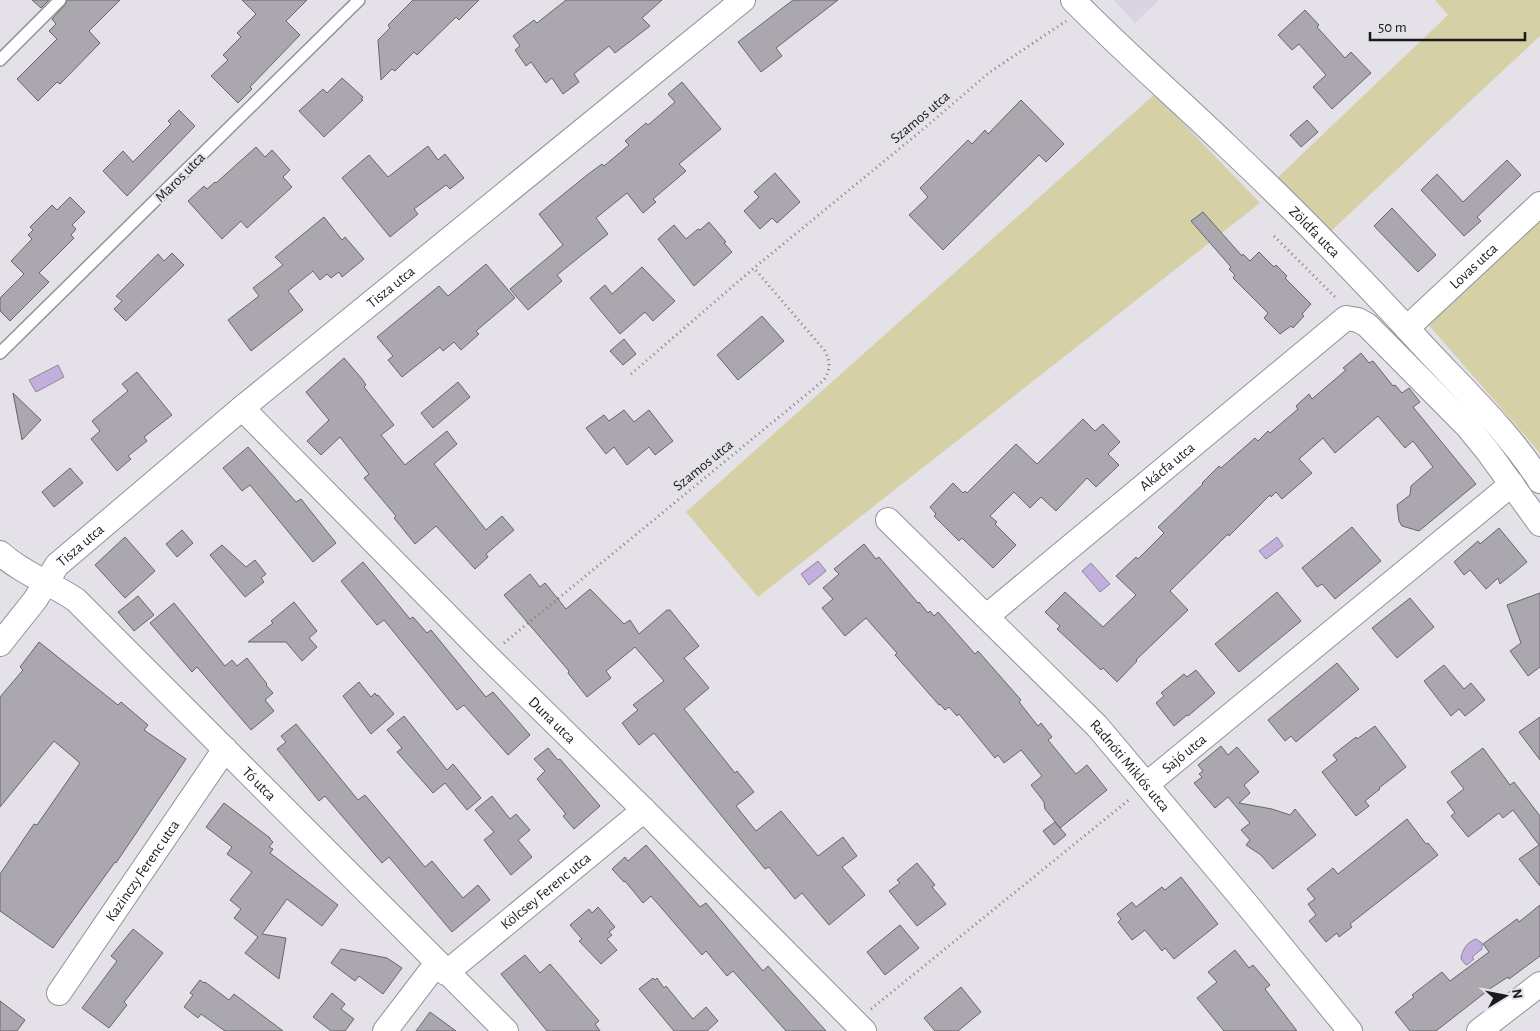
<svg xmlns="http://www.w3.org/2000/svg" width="1540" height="1031" viewBox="0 0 1540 1031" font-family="'Alegreya Sans',sans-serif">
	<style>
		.built { fill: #d9d4e1 }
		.green { fill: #d5d0a6 }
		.water { fill: #c1b0dc; stroke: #8f83a2 }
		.building { fill: #aaa8ae; stroke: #68666c }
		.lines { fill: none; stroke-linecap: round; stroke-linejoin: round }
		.service-casing { stroke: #939197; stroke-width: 14 }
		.minor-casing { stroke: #939197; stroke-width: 26 }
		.path { stroke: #807e83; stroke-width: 3; stroke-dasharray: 1 4; stroke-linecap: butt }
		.service { stroke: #fff; stroke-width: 11 }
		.minor { stroke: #fff; stroke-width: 24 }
		.labels { text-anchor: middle; stroke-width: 4; stroke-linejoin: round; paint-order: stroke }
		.street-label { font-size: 15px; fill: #1a191c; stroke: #e4e1e8 }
	</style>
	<rect width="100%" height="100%" fill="#e4e1e8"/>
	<path class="built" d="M1114,0H1159L1135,23Z"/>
	<path class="green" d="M1435,0H1540V36L1331,231L1275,180L1448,15Z
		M1155,94L1260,203L758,597L686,512Z
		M1540,217V453L1427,323Z"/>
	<path class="water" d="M58,365L64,377L36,392L29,380Z
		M1277,537L1283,546L1266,559L1259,551Z
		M818,561L826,571L809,585L801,574Z
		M1091,563L1110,584L1100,592L1082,571Z
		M1476,939L1482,943V949L1472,957L1474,959L1467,965L1465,964L1461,959C1462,950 1467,942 1476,939Z"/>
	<path class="building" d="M32,0H49L41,8Z
		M67,0H120L89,31L100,43L60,84L57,82L38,101L17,79L57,39L49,31L56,24L52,19L65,5Z
		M242,0H307L286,21L300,35L250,87L252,89L238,103L211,76L228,60L223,55L241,37L237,33L256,14Z
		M413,0H479L459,20L456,17L417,55L414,52L395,71L392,69L381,80L378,40L390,28L388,25Z
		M566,0H662L642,18L650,26L615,53L609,46L574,74L579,82L563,94L552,78L546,83L531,62L526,66L515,50L520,46L513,36L534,20L537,23Z
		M793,0H838L776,48L782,56L761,72L738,42Z
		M1305,10L1319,25L1317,27L1345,58L1351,52L1371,73L1332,109L1313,87L1326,75L1299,44L1292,50L1278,35Z
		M342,78L363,97L361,99L363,100L324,137L299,111L323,89L327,93Z
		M682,82L721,129L679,164L686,171L653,199L656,202L643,213L627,193L596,218L608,234L557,275L562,281L528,310L510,289L563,245L539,214L587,175L602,164L604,166L629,145L625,141L646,123L648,125L675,102L668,94Z
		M1021,100L1064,144L1046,162L1039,155L943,250L909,215L928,197L920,188L968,140L972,144L985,130L988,134Z
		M179,110L195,126L127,196L103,171L123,151L133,162L171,124L168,121Z
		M1307,120L1318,132L1301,147L1290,135Z
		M428,146L438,160L445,154L464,178L450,189L446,185L414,209L418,214L390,237L342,178L369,155L388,177Z
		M256,147L265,157L272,150L290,170L283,177L292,187L247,228L241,221L222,239L188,201L204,186L207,189L215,182L216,183Z
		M1507,160L1521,175L1477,217L1481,221L1464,236L1421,190L1437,174L1463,202Z
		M775,173L800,202L777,223L772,218L760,229L744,211L759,197L754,192Z
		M70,197L85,212L72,225L76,229L71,235L74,238L39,273L49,282L10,321L0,311V298L24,274L11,261L32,239L28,235L33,230L30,227L52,205L57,210Z
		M1392,208L1436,255L1418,272L1374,226Z
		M1203,212L1242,256L1243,254L1250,261L1259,252L1274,267L1276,265L1287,276L1285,278L1311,304L1302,314L1304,316L1293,328L1291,326L1280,334L1264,318L1268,313L1233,278L1235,275L1229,269L1231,267L1191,221Z
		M324,217L342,240L345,237L364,259L342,277L339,272L331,278L327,274L320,280L313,271L288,291L303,310L251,351L228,320L259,296L253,288L283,265L275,257Z
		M709,222L726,242L724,243L732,252L694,286L658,239L674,225L686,239L698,229L700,230Z
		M172,253L184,265L126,321L114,309L122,301L116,296L158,254L164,261Z
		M486,264L515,298L476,331L479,334L461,350L454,342L443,351L440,347L402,377L388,360L393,356L377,337L439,286L448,296Z
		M642,267L675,301L653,321L645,312L620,334L590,298L605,285L612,294Z
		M762,316L784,341L738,380L717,355Z
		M624,339L636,354L623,365L610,351Z
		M1361,353L1369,363L1373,361L1393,386L1395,385L1402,393L1409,388L1420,402L1413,407L1476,484L1419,531L1402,526L1399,521L1397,505L1410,495L1411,486L1433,467L1413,441L1405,448L1378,416L1335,453L1323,438L1299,459L1312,473L1282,499L1276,492L1271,497L1270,495L1229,536L1228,534L1170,591L1188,610L1136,660L1137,661L1117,682L1103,668L1101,670L1057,629L1060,626L1045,612L1065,592L1103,627L1136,595L1116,576L1136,557L1138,559L1164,533L1158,527L1203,484L1202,483L1219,466L1221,468L1255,438L1258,441L1268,431L1270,433L1298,409L1296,406L1309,394L1312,399L1346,370L1343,368Z
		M344,358L362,379L366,385L364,387L394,425L381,435L405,465L447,431L457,444L434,464L486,530L502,516L514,530L486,554L488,557L475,569L436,526L415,544L394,518L396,516L364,478L369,474L340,437L321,455L307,441L329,420L306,392Z
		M137,372L172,415L144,437L147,441L128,456L131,459L117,471L91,439L100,431L92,421L128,391L122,384Z
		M458,382L470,397L433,428L421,413Z
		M13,393L41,420L22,440Z
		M624,410L634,422L649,410L673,441L655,455L649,447L627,465L614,447L606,454L586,428L604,415L609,421Z
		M1083,419L1095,431L1103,424L1120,442L1108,454L1119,465L1096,487L1087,478L1056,511L1041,497L1030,508L1014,492L990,516L997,522L995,524L1016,545L993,568L962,538L959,541L934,516L936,514L930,507L953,483L963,493L965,491L967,493L1016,444L1037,464Z
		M248,447L296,502L301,499L336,543L313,562L250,485L242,491L223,468Z
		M70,468L83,483L54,507L42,492Z
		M1352,527L1381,561L1335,599L1322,584L1317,587L1302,568Z
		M1499,528L1527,562L1500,584L1498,578L1486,589L1470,570L1464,575L1454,562L1478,541L1480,544Z
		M182,530L193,543L177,557L166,544Z
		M125,537L155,571L125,598L95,565Z
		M864,544L876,559L879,557L918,603L919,602L928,613L930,611L934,616L938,612L975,654L978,651L1021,700L1019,702L1038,726L1041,723L1052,737L1048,740L1076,774L1087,765L1107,790L1060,828L1045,809L1044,802L1031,785L1042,776L1021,750L1004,763L998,755L995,758L959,714L957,716L949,707L945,710L940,704L939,705L895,655L897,653L866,618L845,636L822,608L833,599L823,588L839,574L834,569Z
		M222,545L246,567L255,560L266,574L261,578L264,582L245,597L210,555Z
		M363,562L410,619L413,617L427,633L431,630L486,697L493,692L530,735L508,755L464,705L457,710L384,620L377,625L341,581Z
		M530,574L540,587L545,583L566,609L590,589L624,624L630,620L639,634L667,610H670L699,646L684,658L709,688L684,709L735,773L737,771L754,792L736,806L756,831L781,811L818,856L843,837L857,856L842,867L865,895L829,925L802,893L795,899L769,867L765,869L654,733L639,745L622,723L638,710L633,705L664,681L635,647L606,671L611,678L587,697L568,673L569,671L504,595Z
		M1277,592L1301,621L1239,672L1215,644Z
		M1540,593V667L1528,676L1510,651L1521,643L1507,605Z
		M138,596L154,615L134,631L118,612Z
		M1410,598L1434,627L1397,658L1372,628Z
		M294,602L317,631L309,638L317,647L302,661L286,642H248L273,623L271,621Z
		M174,603L225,666L232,660L237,666L247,658L267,684L266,685L273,693L265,700L274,711L251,730L197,667L192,672L150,623Z
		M39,642L118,705L121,702L148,725L144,730L186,759L116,863L115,862L53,948L0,911V874L34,824L37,825L80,763L54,741L0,807V697L23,670L20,667Z
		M1337,663L1359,689L1296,742L1291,736L1285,741L1268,720Z
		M1444,665L1464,689L1471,683L1485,700L1465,716L1459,709L1451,716L1424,681Z
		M1196,670L1215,693L1188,716L1187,715L1174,726L1156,703L1164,696L1161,693L1184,674L1187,677Z
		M359,682L371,697L375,693L377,696L378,695L394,714L371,734L343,696Z
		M404,716L447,770L453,764L481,798L467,810L445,783L433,793L397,752L402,748L387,730Z
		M1540,717V760L1519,732Z
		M296,724L358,800L365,795L425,867L432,861L463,898L478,885L490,900L452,932L389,857L382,863L325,796L319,801L277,749L286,742L281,736Z
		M1375,726L1406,767L1379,788L1380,789L1365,801L1369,806L1356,816L1322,772L1337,760L1333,755L1356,737L1357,739Z
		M1221,746L1228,755L1237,747L1259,772L1244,785L1250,793L1239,803L1272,809L1290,815L1295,809L1316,835L1273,869L1261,855L1246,845L1250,840L1241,830L1250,823L1228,797L1215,808L1194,783L1202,777L1199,774L1203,771L1198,765Z
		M548,748L558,760L560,759L600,806L574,829L563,816L566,814L537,779L545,771L534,759Z
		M1483,748L1510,785L1514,782L1540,816V886L1519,859L1539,845L1513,810L1503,818L1499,813L1468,837L1451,816L1455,813L1447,802L1464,789L1451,772Z
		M492,796L510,819L516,814L530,830L518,840L532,857L511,875L484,840L494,832L475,810Z
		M224,803L270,838V839L273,842L269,847L273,849L270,853L338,905L322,926L287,899L262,934L286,938L279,979L245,953L258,937L234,918L241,909L230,900L252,872L227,854L232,847L206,827Z
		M1407,819L1426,844L1428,843L1438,855L1350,924L1352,927L1339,937L1337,933L1326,942L1309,921L1316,915L1308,904L1315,899L1307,889L1333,868L1338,874Z
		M1055,822L1066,835L1054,845L1043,831Z
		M646,845L700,907L706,903L763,971L768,966L826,1031H786L733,971L727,976L706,951L702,955L651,896L643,903L625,881L624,882L612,869L625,857L628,861Z
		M917,863L935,885L932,887L946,904L917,926L889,891L900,883L897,880Z
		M1181,877L1218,924L1174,959L1165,948L1162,951L1145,930L1132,940L1118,922L1121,919L1117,914L1132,902L1136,907L1162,887L1165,890Z
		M1540,905V956L1509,979L1508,977L1491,988L1436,1031H1410L1395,1012L1414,997L1412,995L1442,972L1450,981L1489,952L1483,944L1517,919L1519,922Z
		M598,907L615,927L609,932L612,935L607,939L617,950L601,964L579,941L582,939L570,925L589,909L592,913Z
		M900,925L919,948L885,975L867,952Z
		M133,929L163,953L124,1002L127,1005L109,1028L82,1008L117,961L111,956Z
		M341,949L387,958L402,968L383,994L359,976L355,981L331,963Z
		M1235,950L1249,968L1253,965L1270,985L1265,989L1297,1031H1224L1197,998L1217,982L1208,972Z
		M525,955L540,973L550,964L599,1021L595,1024L600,1031H547L501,974Z
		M653,978L655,980L657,978L664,988L666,986L693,1019L706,1007L718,1021L707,1031H674L639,989Z
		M200,980L204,983L205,982L229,1000L234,994L283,1031H225L201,1014L198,1018L184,1007L193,995L190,993Z
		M961,987L981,1012L958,1031H935L924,1018Z
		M332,993L345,1004L341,1009L354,1019L345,1031H331L313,1017Z
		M0,1001L25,1020L17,1031H0Z
		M430,1012L456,1031H416Z"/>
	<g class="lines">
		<defs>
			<path id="service" d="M0,60L60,0
				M0,353L359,0"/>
			<g id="minor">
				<path id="s1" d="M1073,0C1123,51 1176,97 1227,146C1296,211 1362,279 1426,349C1465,391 1509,432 1540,481"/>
				<path id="s2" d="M1407,328L1540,204"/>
				<path id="s3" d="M242,408L488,657L644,810L864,1031"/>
				<path id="s4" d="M888,520L1097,726L1249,907L1350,1031"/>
				<path id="s5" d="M0,553C22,573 51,583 76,600L506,1031"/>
				<path id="s6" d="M987,616L1346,318L1358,320L1367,325L1467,426L1489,453L1540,524"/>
				<path id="s7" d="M0,644L35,600L57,565L242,408L743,0"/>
				<path id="s8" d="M1147,784L1512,484"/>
				<path id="s9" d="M446,973L644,810"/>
				<path id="s10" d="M59,993L225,749"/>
				<path d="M385,1031L437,963"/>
				<path d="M1479,1031L1540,984"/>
			</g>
		</defs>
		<use href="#service" class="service-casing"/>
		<use href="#minor" class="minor-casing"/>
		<path class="path" d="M1274,236L1337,299
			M631,374L754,268L921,131L990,72L1066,21
			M504,643L824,380C831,368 830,362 825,351L754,268
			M871,1009L1130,799"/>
		<use href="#service" class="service"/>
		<use href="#minor" class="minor"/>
	</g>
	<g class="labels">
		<g class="street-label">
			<text transform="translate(920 117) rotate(-40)" y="5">Szamos utca</text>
			<text transform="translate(180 177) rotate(-45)" y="5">Maros utca</text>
			<text dy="5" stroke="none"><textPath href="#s1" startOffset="335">Zöldfa utca</textPath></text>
			<text dy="5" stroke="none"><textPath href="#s2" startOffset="91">Lovas utca</textPath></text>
			<text dy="5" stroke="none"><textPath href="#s7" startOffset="532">Tisza utca</textPath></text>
			<text transform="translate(703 465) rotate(-39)" y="5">Szamos utca</text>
			<text dy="5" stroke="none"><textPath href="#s6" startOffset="234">Akácfa utca</textPath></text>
			<text dy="5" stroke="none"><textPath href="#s7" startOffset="128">Tisza utca</textPath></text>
			<text dy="5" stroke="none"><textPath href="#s3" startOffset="440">Duna utca</textPath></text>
			<text dy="5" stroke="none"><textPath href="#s8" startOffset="48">Sajó utca</textPath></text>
			<text dy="5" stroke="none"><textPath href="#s4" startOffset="345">Radnóti Miklós utca</textPath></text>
			<text dy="5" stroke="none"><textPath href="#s5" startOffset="349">Tó utca</textPath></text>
			<text dy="5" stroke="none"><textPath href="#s10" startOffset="148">Kazinczy Ferenc utca</textPath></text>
			<text dy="5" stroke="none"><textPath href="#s9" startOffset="129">Kölcsey Ferenc utca</textPath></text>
		</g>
	</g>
	<g transform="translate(1505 996) rotate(80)" stroke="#e4e1e8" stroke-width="4" paint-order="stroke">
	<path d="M0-4L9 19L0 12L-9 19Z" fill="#1a191c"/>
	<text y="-8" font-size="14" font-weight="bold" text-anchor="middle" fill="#1a191c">N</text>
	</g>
	<path d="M1370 32v8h155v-8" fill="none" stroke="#1a191c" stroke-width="2.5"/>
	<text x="1378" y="32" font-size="15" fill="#1a191c" stroke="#e4e1e8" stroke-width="4" paint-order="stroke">50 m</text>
</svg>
